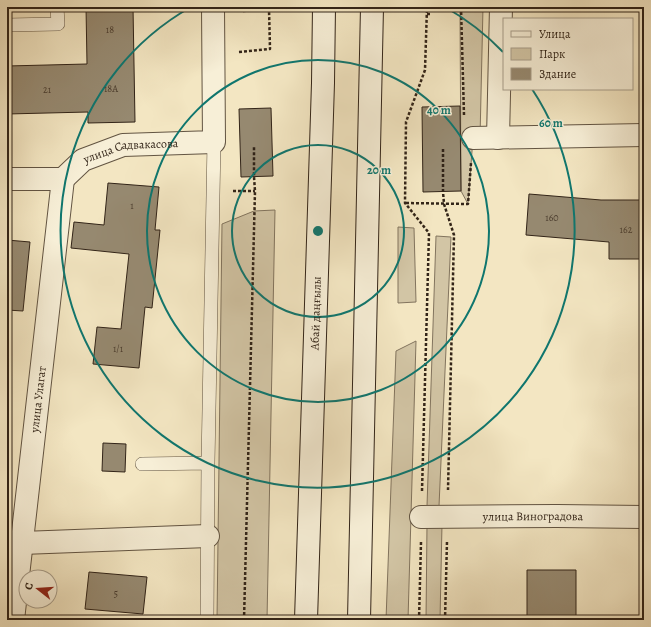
<svg xmlns="http://www.w3.org/2000/svg" width="651" height="627" viewBox="0 0 651 627" font-family="Alegreya,serif">
	<style>
		.green { fill: #d2c5a5; stroke: #82745e }
		.building { fill: #968970; stroke: #322418 }
		.lines { fill: none; stroke-linecap: round; stroke-linejoin: round }
		.service-casing { stroke: #625442; stroke-width: 14 }
		.minor-casing { stroke: #625442; stroke-width: 24 }
		.secondary-casing { stroke: #322418; stroke-width: 24 }
		.path { stroke: #322418; stroke-width: 2.5; stroke-dasharray: 3 2; stroke-linecap: butt }
		.service { stroke: #f7efd7; stroke-width: 13 }
		.minor { stroke: #f7efd7; stroke-width: 22 }
		.secondary { stroke: #f7efd7; stroke-width: 22 }
		.ring { fill: none; stroke: #0f766e; stroke-width: 2 }
		.labels { text-anchor: middle; stroke-width: 3; stroke-linejoin: round; paint-order: stroke }
		.number-label { font-size: 10px; fill: #4b3d2e }
		.street-label { font-size: 12px; fill: #322418; stroke: #f7efd7 }
		.centre { fill: #0f766e; stroke: #f7efd7; stroke-width: 2 }
		.ring-label { font-size: 12px; text-anchor: middle; font-weight: bold; fill: #0f766e; stroke: #f7efd7; stroke-width: 3; stroke-linejoin: round; paint-order: stroke }
	</style>
	<rect width="100%" height="100%" fill="#f3e6c2"/>
	<filter id="stains"><feTurbulence type="fractalNoise" baseFrequency=".005" numOctaves="4"/><feColorMatrix values="0 0 0 0 .2 0 0 0 0 .09 0 0 0 0 .02 0 0 0 .5 -.17"/></filter>
	<radialGradient id="worn" r=".72"><stop offset=".6" stop-color="#630" stop-opacity="0"/><stop offset="1" stop-color="#630" stop-opacity=".3"/></radialGradient>
	<path class="green" d="M460,7H483L480,138H473L468,204L461,191Z
		M275,210L267,620H217L222,224L254,211Z
		M398,227L414,228L416,302L398,303Z
		M436,236L451,237L439,506H427Z
		M416,341L408,620H386L396,351Z
		M442,524L440,620H426L427,525Z"/>
	<path class="building" d="M86,7H133L135,122L88,123V112L7,114V66L87,64Z
		M460,106L461,191L423,192L422,107Z
		M271,108L273,176L241,177L239,109Z
		M108,183L159,187L155,230H160L152,308L145,307L139,368L93,364L97,327L121,329L129,254L71,248L74,222L104,225Z
		M529,194L601,200H644V259H609V242L526,235Z
		M7,240L30,242L23,311L7,310Z
		M103,443L126,444L125,472L102,471Z
		M527,570H576V620H527Z
		M89,572L147,577L143,614L85,609Z"/>
	<g class="lines">
		<defs>
			<path id="service" d="M7,25L58,24L57,7
				M142,464L208,463
				M207,620L208,463L214,142"/>
			<g id="minor">
				<path d="M473,138L644,135"/>
				<path d="M498,138L501,7"/>
				<path id="s1" d="M7,179H63L83,160L123,145L214,142L213,7"/>
				<path id="s2" d="M421,517L557,516L644,517"/>
				<path d="M22,543L208,536"/>
				<path id="s3" d="M13,620L63,179"/>
			</g>
			<g id="secondary">
				<path id="s4" d="M306,620L323,83L324,7"/>
				<path d="M359,620L372,7"/>
			</g>
		</defs>
		<use href="#service" class="service-casing"/>
		<use href="#minor" class="minor-casing"/>
		<use href="#secondary" class="secondary-casing"/>
		<path class="path" d="M461,7L464,115
			M243,11L269,9V7
			M427,14H432
			M239,52L270,49L269,9
			M443,149V192L444,204L454,235L448,490
			M233,191H255
			M406,203L468,204L471,163
			M422,491L429,233L405,203L406,122L425,70L427,7
			M244,620L255,191L254,177V146
			M419,620L421,542
			M445,620L447,541"/>
		<use href="#service" class="service"/>
		<use href="#minor" class="minor"/>
		<use href="#secondary" class="secondary"/>
	</g>
	<g class="ring">
		<circle cx="318" cy="231" r="86"/>
		<circle cx="318" cy="231" r="171"/>
		<path d="M445 7A257 257 0 0 1 503 52M532 89A257 257 0 1 1 191 7"/>
	</g>
	<g class="labels">
		<g class="number-label">
			<text x="110" y="33">18</text>
			<text x="111" y="92">18А</text>
			<text x="47" y="93">21</text>
			<text x="132" y="209">1</text>
			<text x="552" y="221">160</text>
			<text x="626" y="233">162</text>
			<text x="118" y="352">1/1</text>
			<text x="116" y="597">5</text>
		</g>
		<g class="street-label">
			<text dy="4" stroke="none"><textPath href="#s1" startOffset="133">улица Садвакасова</textPath></text>
			<text dy="4" stroke="none"><textPath href="#s4" startOffset="307">Абай даңғылы</textPath></text>
			<text dy="4" stroke="none"><textPath href="#s3" startOffset="222">улица Улагат</textPath></text>
			<text dy="4" stroke="none"><textPath href="#s2" startOffset="112">улица Виноградова</textPath></text>
		</g>
	</g>
	<circle cx="318" cy="231" r="6" class="centre"/>
	<g class="ring-label">
		<text x="439" y="114">40 m</text>
		<text x="551" y="127">60 m</text>
		<text x="379" y="174">20 m</text>
	</g>
	<rect width="651" height="627" fill="none" stroke="#f3e6c2" stroke-width="24"/>
	<rect x="8" y="8" width="635" height="611" fill="none" stroke="#322418" stroke-width="2"/>
	<rect x="12" y="12" width="627" height="603" fill="none" stroke="#322418"/>
	<rect x="503" y="18" width="130" height="72" fill="#f7efd7" stroke="#a89e8b"/>
	<rect x="511" y="31" width="20" height="6" fill="#f7efd7" stroke="#a89e8b"/>
	<text x="539" y="38" font-size="12" fill="#322418">Улица</text>
	<rect x="511" y="48" width="20" height="12" fill="#d2c5a5" stroke="#a89e8b"/>
	<text x="539" y="58" font-size="12" fill="#322418">Парк</text>
	<rect x="511" y="68" width="20" height="12" fill="#968970" stroke="#a89e8b"/>
	<text x="539" y="78" font-size="12" fill="#322418">Здание</text>
	<g transform="translate(38 589) rotate(287)"><circle r="19" fill="#f7efd7" stroke="#a89e8b"/>
	<path d="M0-3L7 15L0 10L-7 15Z" fill="#8f2418"/>
	<text y="-6" font-size="11" font-weight="bold" text-anchor="middle" fill="#322418">С</text>
	</g>
	<rect width="100%" height="100%" filter="url(#stains)"/>
	<rect width="100%" height="100%" fill="url(#worn)"/>
</svg>
